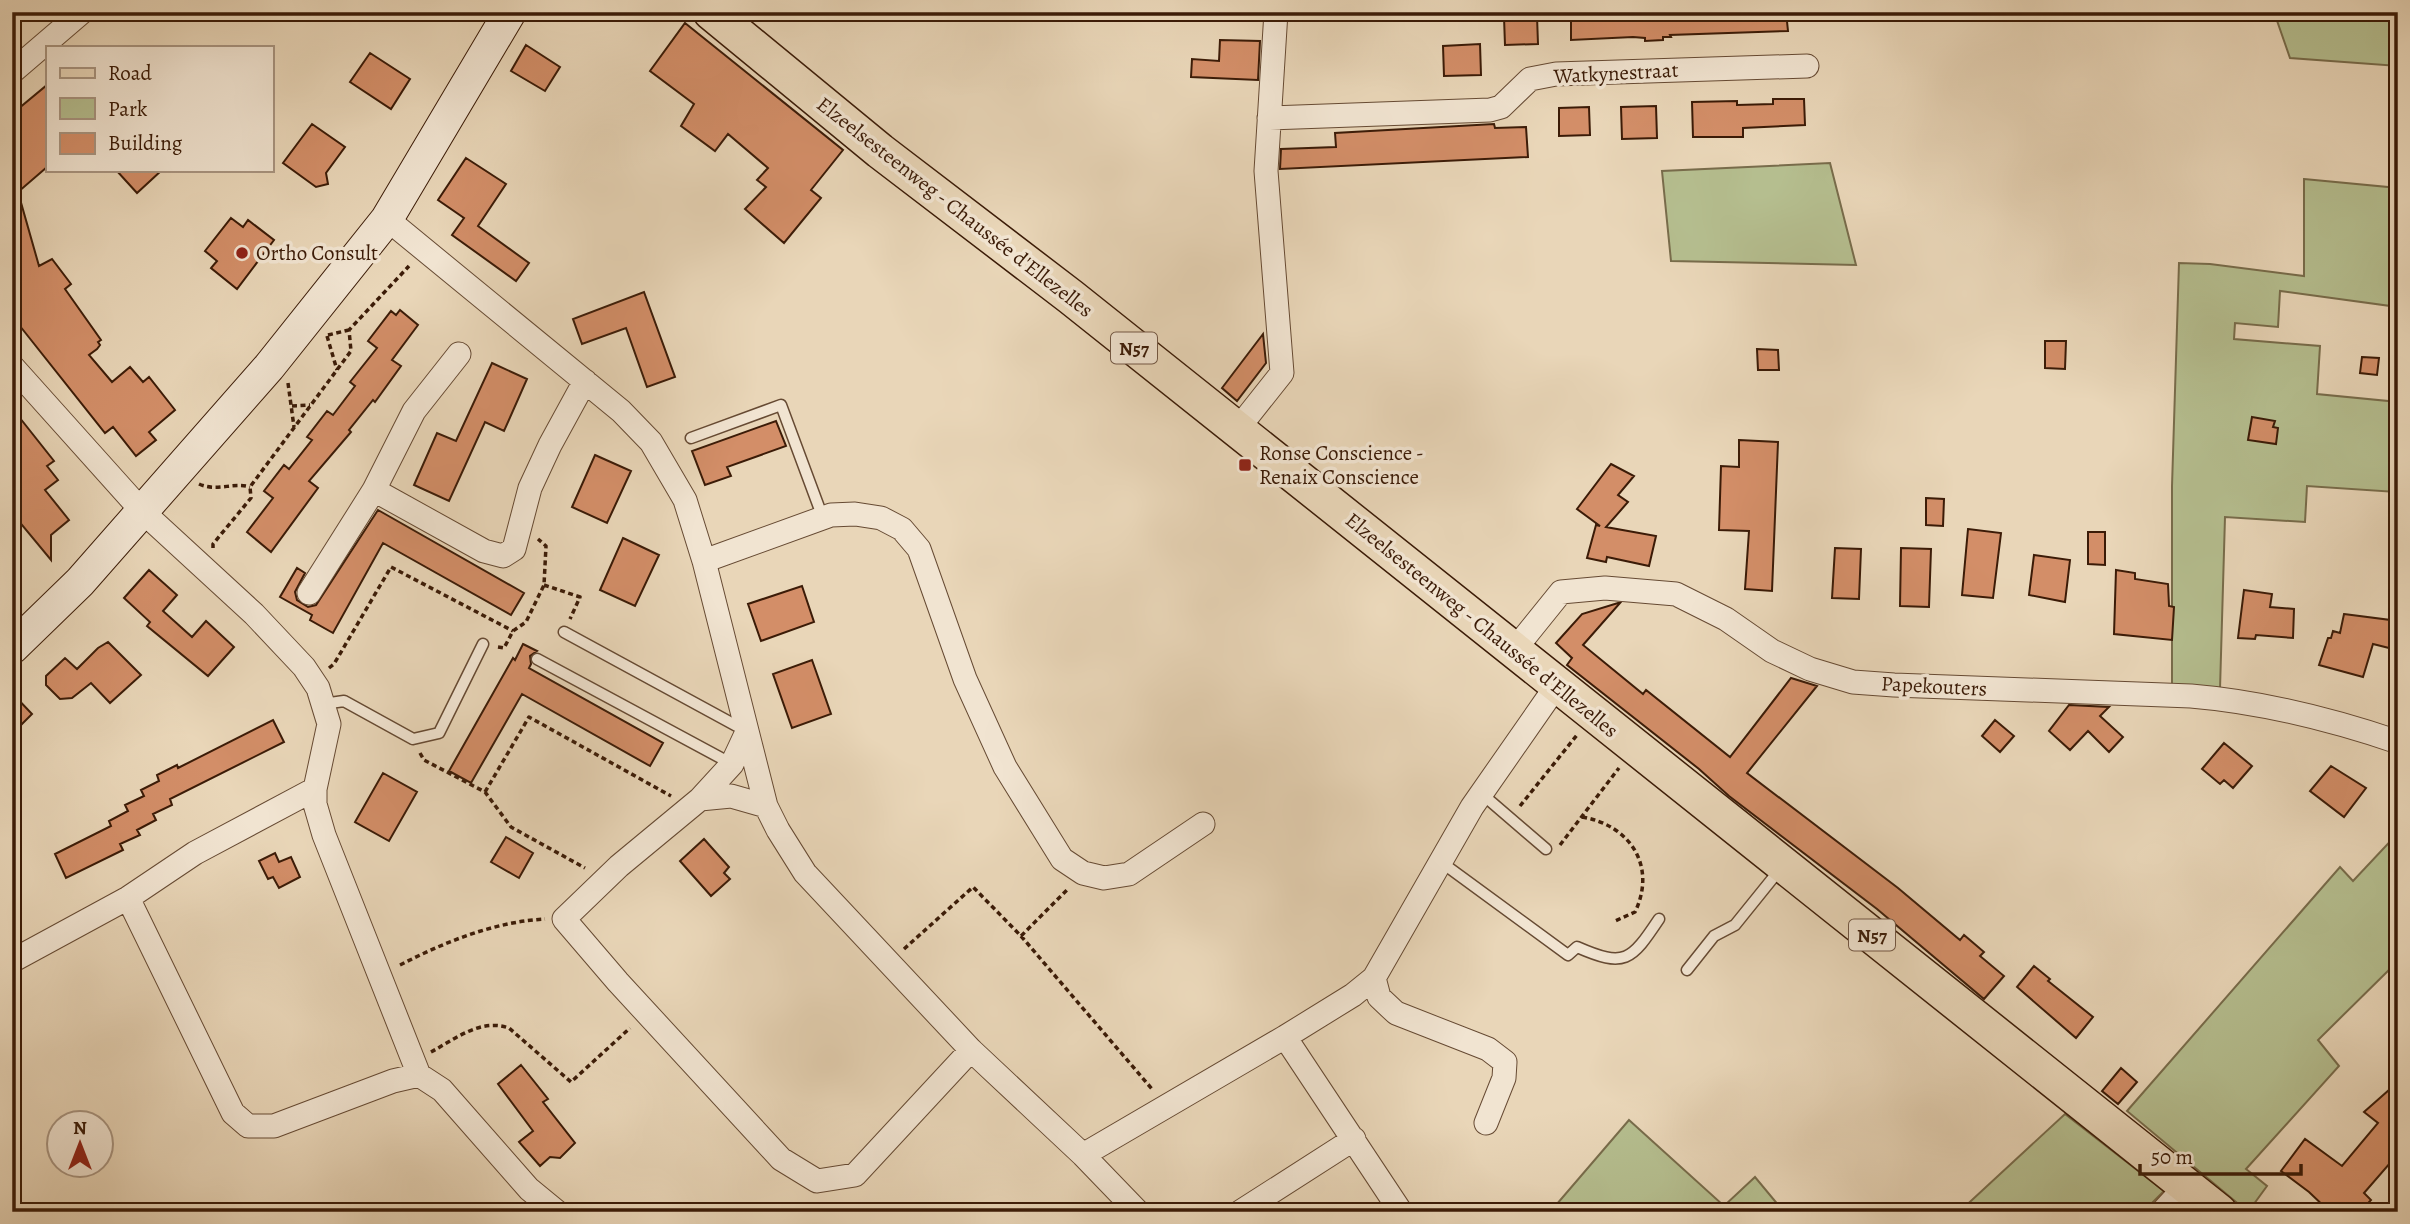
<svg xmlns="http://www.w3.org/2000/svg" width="2410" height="1224" viewBox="0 0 2410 1224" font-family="Alegreya,serif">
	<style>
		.green { fill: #b5be8f; stroke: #786c4b; stroke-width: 2 }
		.building { fill: #d38e68; stroke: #3b1b07; stroke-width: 2 }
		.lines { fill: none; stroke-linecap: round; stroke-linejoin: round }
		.lane-casing { stroke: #664a33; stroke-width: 13 }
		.street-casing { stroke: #664a33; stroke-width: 25 }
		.secondary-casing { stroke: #3b1b07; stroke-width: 34 }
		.primary-casing { stroke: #3b1b07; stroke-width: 38 }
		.path { stroke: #3b1b07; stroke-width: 3.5; stroke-dasharray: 5 3.5; stroke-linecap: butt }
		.lane { stroke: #f1e4d1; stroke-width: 10 }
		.street { stroke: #f1e4d1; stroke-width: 23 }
		.secondary { stroke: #f1e4d1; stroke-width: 32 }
		.primary { stroke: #e9d6b8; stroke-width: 35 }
		.poi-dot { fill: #8f2418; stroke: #f1e4d1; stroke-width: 2.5 }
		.labels { text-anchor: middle; stroke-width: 7; stroke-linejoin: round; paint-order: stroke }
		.shield { fill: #f1e4d1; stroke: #725744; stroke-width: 2 }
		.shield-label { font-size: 19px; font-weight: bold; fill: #3b1b07 }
		.street-label { font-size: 21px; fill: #3b1b07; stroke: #f1e4d1 }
		.poi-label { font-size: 21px; fill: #3b1b07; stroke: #f1e4d1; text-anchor: start }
	</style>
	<rect width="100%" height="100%" fill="#e9d6b8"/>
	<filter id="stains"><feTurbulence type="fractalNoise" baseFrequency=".00286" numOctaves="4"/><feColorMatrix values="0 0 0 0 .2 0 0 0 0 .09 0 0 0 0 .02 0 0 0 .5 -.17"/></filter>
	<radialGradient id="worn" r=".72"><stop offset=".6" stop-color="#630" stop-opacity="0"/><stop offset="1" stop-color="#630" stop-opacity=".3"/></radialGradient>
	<path class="green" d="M2274,12H2398V66L2290,58Z
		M1830,163L1856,265L1671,261L1662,171Z
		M2304,179L2398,188V307L2280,291L2278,327L2235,323L2234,339L2320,346L2317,394L2398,402L2396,492L2307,486L2305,522L2225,517L2220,689L2172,688V486L2179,263L2210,264L2304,276Z
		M2398,833V961L2318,1040L2339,1066L2246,1169L2267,1186L2248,1212L2127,1111L2340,867L2353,881Z
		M2065,1114L2164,1191L2143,1212H1959Z
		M1629,1120L1724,1206L1755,1177L1784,1212H1550Z"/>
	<path class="building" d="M1571,12H1786L1788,31L1670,35L1671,37H1663V40L1645,41V38L1633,37L1571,40Z
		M1537,16L1538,44L1505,45L1504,17Z
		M685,23L843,150L811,190L821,198L784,243L745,209L766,187L757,180L768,168L728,134L715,151L681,126L694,104L650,71Z
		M1220,40L1260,41L1258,80L1191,77L1192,59L1219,61Z
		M1480,44L1481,75L1444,76L1443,46Z
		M526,45L560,67L545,91L511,71Z
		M370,53L410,79L391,109L350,82Z
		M47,85V167L18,192L39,266L52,259L71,284L65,289L101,340L98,342L100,345L97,349L89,355L112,382L130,367L143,382L149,377L175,410L149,432L156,440L136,456L113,427L105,433L12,316V114Z
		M1773,99H1804L1805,125L1743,128V137H1693L1692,102L1737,101V105L1773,104Z
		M1656,106L1657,138L1622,139L1621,107Z
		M1589,107L1590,135L1559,136V108Z
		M312,124L345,147L326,173L328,184L316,187L283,163Z
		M1494,124L1495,128L1526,127L1528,157L1280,169L1281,149L1336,147L1335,133Z
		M466,158L506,184L478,226L529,263L516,281L452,235L464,218L438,200Z
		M116,170H162L137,193Z
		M231,218L243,227L248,220L274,240L237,289L211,268L217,261L205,251Z
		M644,292L675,377L647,387L626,328L582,344L573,319Z
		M400,310L418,325L392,360L401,366L375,402L373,400L349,430L351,432L309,481L318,488L271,552L247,532L273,498L264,491L284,465L289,469L312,440L307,437L327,411L333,415L355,386L350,382L377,348L368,341L391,311L396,315Z
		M1263,334L1266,363L1237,401L1222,388Z
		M2045,341H2066L2065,369L2045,368Z
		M1757,349L1778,350L1779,370H1758Z
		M2362,357L2379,358L2377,375L2360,373Z
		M492,363L527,379L504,431L485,422L449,501L414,485L437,433L456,441Z
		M12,408L54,461L47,466L58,480L45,490L69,520L51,535V560L12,513Z
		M2252,417L2275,421L2273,427L2278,428L2276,444L2248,440Z
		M776,421L786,446L727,467L731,476L705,485L692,451Z
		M1739,440L1778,442L1772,591L1745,589L1749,531L1719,530L1721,466L1739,467Z
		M595,455L631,471L607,523L572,507Z
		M1611,464L1634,476L1618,495L1628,502L1606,527L1656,536L1649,566L1607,557L1606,562L1587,558L1596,525L1600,526L1577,509Z
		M1926,498L1944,499L1943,526L1926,525Z
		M378,510L524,593L511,615L383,543L333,633L310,620L312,615L280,597L297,568L305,573L295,592L297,600L308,607L316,605Z
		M1968,529L2001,533L1993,598L1962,595Z
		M2088,532H2105V565L2088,564Z
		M623,538L659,555L635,606L600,590Z
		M1835,548L1861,549L1859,599L1832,598Z
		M1901,548L1931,549L1929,607L1900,606Z
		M2034,555L2070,560L2065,602L2029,595Z
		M149,570L177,595L163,611L192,637L206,621L234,647L208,676L147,626L150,622L124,598Z
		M2116,570L2135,573V579L2168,584L2169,606L2174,607L2172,640L2114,634Z
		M802,586L814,622L761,641L748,604Z
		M2244,590L2272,594L2270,607L2294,609L2293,638L2256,635L2255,639L2238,638Z
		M1618,603H1620L1583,645L1643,694L1646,690L1730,757L1791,678L1817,686L1747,773L1898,888L1960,940L1964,935L1984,952L1980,956L2004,976L1984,999L1877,909L1729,796L1699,769L1567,665L1572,658L1556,643L1582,614Z
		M2344,614L2398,621V640L2391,638L2389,648L2373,644L2363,677L2319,665L2328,638H2331L2333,631L2340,633Z
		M108,642L141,675L110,703L91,683L72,698L60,699L46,685V676L65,658L77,669L98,648Z
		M523,644L537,651L530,656L531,664L529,668L663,743L650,766L522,694L471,783L449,771L513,658L515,660Z
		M812,660L831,714L792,728L773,674Z
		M12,693L32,714L12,734Z
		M2069,705L2109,707L2100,716L2123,737L2109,752L2088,731L2070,750L2049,731Z
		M273,720L284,742L170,799L172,805L153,814L156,820L137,830L140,835L120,844L123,850L66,878L55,854L111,826L109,821L128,811L125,805L144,796L141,790L159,781L157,775L177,765L178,768Z
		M1995,720L2014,736L2000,752L1982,736Z
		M2224,743L2252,766L2233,788L2224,780L2220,784L2202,769Z
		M2331,766L2366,788L2344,817L2310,791Z
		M383,773L417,792L389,841L355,822Z
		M506,837L533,853L519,878L491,862Z
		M704,839L729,867L724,873L730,879L711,896L680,861Z
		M275,853L279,862L291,857L300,877L279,888L273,877L268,879L259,861Z
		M2034,966L2050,979L2048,981L2093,1017L2076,1038L2017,987Z
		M521,1065L548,1099L543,1102L575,1143L560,1158L550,1157L540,1166L519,1142L533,1131L498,1084Z
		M2121,1068L2137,1082L2118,1104L2102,1091Z
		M2398,1082V1154L2364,1193L2371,1200L2360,1212H2330L2309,1192L2281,1171L2305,1139L2342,1166L2378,1123L2364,1112Z"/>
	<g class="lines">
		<defs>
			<path id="lane" d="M691,438L781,405L823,518
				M564,632L746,731
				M537,659L732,764
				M323,704L344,701L413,739L439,733L483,644
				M1482,794L1546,849
				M1441,862L1568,955L1577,947C1625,968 1631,961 1659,919
				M1687,970L1714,936L1735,925L1781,868"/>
			<path id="street" d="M12,72L82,12
				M1269,118L1490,110L1501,107L1530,79L1556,74L1807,66
				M387,219L621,411L651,442L685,500L704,561L766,806L778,830L805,873L971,1050L1083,1155L1138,1212
				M459,354L414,411L374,490L484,551L503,556L514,549L530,488L550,445L585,381
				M12,366L142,511L254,614L304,667L318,688L329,724L315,789V804L324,835L419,1075
				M1236,431L1282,373L1266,171L1276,12
				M704,561L831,515L855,514L881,518L902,529L919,549L965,679L1005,767L1062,859L1083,873L1104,878L1129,874L1203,824
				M309,593L374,490
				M1515,649L1561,592L1605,588L1676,594L1726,619L1772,651L1810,669L1853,682L1894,685L2191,696C2263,702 2330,719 2398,742
				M700,799L732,764L747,732
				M766,806L731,796L700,799L619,866L564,919L618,982L781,1159L817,1181L855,1175L971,1050
				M128,898L233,1113L248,1126H274L393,1081L419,1075L442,1090L529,1189L557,1212
				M12,961L128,898L195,853L315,789
				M1374,978L1379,997L1396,1013L1488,1049L1505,1062L1504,1078L1486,1123
				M1285,1037L1401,1212
				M1083,1155L1285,1037L1353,995L1374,978L1472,807L1557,685
				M1240,1212L1354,1139
				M2162,1212L2186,1186"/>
			<path id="secondary" d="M12,648L80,582L269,367L387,219L510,12"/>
			<path id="primary" d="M711,12L880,151L1071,297L2219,1212"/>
		</defs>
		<use href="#lane" class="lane-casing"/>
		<use href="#street" class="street-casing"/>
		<use href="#secondary" class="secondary-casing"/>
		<use href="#primary" class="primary-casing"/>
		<path class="path" d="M328,335L349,330
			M327,336L337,370
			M288,383L294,427
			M292,406L310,405
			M199,484C216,492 233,482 250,487
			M213,548V544L251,498L250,487L351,351L349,330L409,266
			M544,585L580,597L570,619
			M498,647L504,648L513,631L526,622L544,585L546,546L538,539
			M329,668L334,664L391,567L513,631
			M420,753L424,760L485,792L511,827L585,868
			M485,792L529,717L671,796
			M1520,806L1577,735
			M1582,817C1630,825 1657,866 1635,912L1615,921
			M1560,845L1619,768
			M1021,936L1152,1089
			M904,949L973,887L1021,936L1067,890
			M400,965C445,942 493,922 545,919
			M431,1052C455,1039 481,1018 509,1028L571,1082L630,1028"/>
		<use href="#lane" class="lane"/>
		<use href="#street" class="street"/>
		<use href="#secondary" class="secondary"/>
		<use href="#primary" class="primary"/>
	</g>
	<g class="poi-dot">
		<circle cx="242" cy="253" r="7"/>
		<rect x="1238" y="458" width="14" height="14" rx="3.5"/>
	</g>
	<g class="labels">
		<g class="shield">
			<rect x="1111" y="332.5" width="46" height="31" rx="5"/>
			<rect x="1849" y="919.5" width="46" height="31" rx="5"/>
		</g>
		<g class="shield-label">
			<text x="1134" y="355">N57</text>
			<text x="1872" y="942">N57</text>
		</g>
		<g class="street-label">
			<text transform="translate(1616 73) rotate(-3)" y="7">Watkynestraat</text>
			<text transform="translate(955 207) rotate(38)" y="7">Elzeelsesteenweg - Chaussée d'Ellezelles</text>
			<text transform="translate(1482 625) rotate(39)" y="7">Elzeelsesteenweg - Chaussée d'Ellezelles</text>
			<text transform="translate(1934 686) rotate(3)" y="7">Papekouters</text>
		</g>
		<g class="poi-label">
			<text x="256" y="260">Ortho Consult</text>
			<text x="1259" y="460">Ronse Conscience -<tspan x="1259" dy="24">Renaix Conscience</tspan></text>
		</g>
	</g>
	<rect width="2410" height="1224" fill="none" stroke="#e9d6b8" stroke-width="42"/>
	<rect x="14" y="14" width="2382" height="1196" fill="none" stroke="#3b1b07" stroke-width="3.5"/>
	<rect x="21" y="21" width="2368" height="1182" fill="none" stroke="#3b1b07" stroke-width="2"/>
	<rect x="46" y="46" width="228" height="126" fill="#f1e4d1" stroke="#a89480" stroke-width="2"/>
	<rect x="60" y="68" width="35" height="10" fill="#e9d6b8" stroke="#a89480" stroke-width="2"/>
	<text x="108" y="80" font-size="21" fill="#3b1b07">Road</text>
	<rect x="60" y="98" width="35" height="21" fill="#b5be8f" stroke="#a89480" stroke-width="2"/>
	<text x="108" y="116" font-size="21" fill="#3b1b07">Park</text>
	<rect x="60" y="133" width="35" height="21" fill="#d38e68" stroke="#a89480" stroke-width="2"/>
	<text x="108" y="150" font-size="21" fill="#3b1b07">Building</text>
	<g transform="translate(80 1144)"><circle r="33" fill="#f1e4d1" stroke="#a89480" stroke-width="2"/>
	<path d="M0-5L12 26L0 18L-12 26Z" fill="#8f2418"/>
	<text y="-10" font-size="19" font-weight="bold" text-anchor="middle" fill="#3b1b07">N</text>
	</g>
	<path d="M2140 1164v10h161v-10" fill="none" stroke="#3b1b07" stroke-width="3.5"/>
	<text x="2151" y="1164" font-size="21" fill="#3b1b07" stroke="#f1e4d1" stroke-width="5" paint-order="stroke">50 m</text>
	<rect width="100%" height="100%" filter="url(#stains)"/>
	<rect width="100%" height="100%" fill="url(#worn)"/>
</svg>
